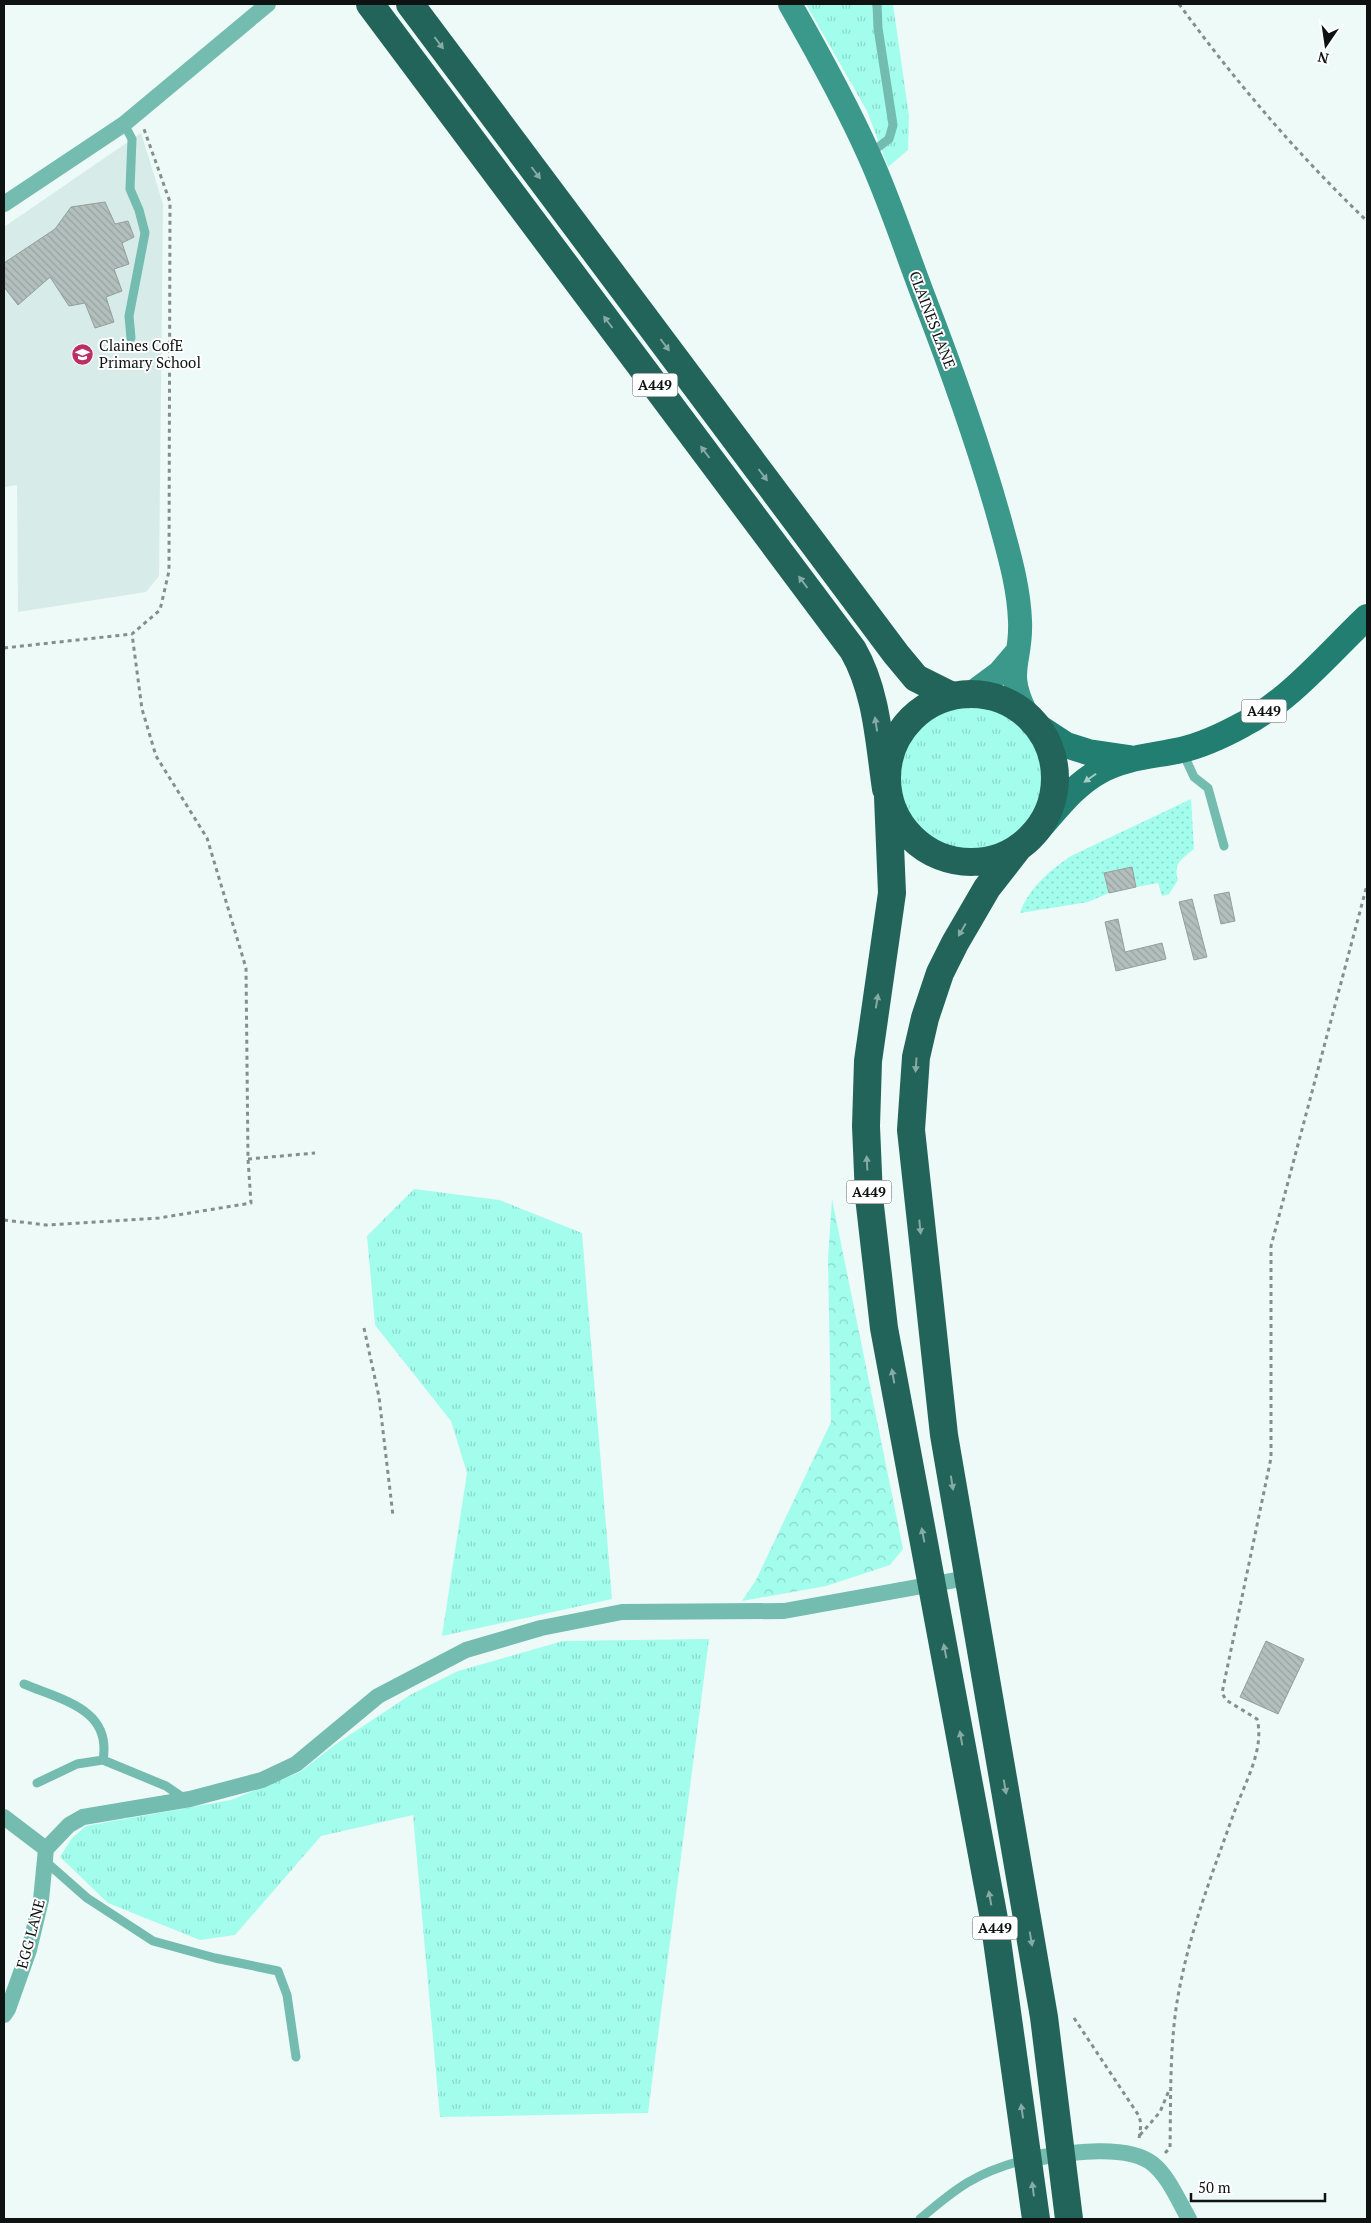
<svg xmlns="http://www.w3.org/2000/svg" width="1371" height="2223" viewBox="0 0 1371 2223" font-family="'PT Serif',serif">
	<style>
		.built { fill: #d7ece8 }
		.grass { fill: url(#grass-tufts) }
		.forest { fill: url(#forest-crowns) }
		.garden { fill: url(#garden-dots) }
		.building { fill: url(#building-back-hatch); stroke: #939f9c }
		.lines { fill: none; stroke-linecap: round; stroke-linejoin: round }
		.path { stroke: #858e8c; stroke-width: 3; stroke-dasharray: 4 4; stroke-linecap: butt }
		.lane { stroke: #73bcaf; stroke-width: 9 }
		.street { stroke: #73bcaf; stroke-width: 16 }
		.secondary { stroke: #3a998b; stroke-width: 24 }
		.primary { stroke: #227e71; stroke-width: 26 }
		.highway { stroke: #23645a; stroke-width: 28 }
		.oneway { fill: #86aaa4 }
		.oneway2 { fill: #a7cbc6 }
		.labels { text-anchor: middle; stroke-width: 4; stroke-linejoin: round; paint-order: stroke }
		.shield { fill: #fff; stroke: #565958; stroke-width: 1 }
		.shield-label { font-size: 14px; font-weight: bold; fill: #0e1211 }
		.street-label { font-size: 15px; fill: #0e1211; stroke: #fff }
		.poi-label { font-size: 15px; fill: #0e1211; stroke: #fff; text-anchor: start }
	</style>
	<defs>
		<pattern id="grass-tufts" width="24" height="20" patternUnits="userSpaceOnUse" patternTransform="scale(1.25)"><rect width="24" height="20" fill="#a2fdec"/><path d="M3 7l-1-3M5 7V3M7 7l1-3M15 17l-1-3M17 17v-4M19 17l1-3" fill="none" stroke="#8ad8c9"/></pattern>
		<pattern id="forest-crowns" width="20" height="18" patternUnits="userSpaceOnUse" patternTransform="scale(1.25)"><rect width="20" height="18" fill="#a2fdec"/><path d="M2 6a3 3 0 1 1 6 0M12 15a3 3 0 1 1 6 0" fill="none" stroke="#8ad8c9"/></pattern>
		<pattern id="garden-dots" width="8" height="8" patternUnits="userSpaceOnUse" patternTransform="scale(1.25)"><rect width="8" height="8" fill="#a2fdec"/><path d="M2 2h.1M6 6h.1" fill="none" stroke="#8ad8c9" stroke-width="1.8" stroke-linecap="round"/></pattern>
		<pattern id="building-back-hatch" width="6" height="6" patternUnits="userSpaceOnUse" patternTransform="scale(1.25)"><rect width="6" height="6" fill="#b3bfbc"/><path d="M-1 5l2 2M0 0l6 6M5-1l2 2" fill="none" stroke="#99a3a1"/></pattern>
	</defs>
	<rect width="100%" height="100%" fill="#edfaf7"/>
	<path class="built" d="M141,133L163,204L159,576L146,592L18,612L17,485L4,487V227Z"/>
	<path class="grass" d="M806,4H893L909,116L908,150L888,167L867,111Z
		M898 779a72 72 0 1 1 144 0a72 72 0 1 1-144 0Z
		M414,1189L499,1200L582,1233L612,1599L442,1636L467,1473L451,1421L375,1325L367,1236Z
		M709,1639L648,2113L440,2117L413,1815L321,1836L235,1935L200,1940L108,1903L60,1857L72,1838L86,1826L231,1800L300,1772L336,1744L410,1695L458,1671L563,1641Z"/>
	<path class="forest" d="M832,1199L903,1549L890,1565L826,1586L742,1601L756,1580L831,1422L828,1259Z"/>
	<path class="garden" d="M1191,799L1194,849C1182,859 1173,863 1178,880L1169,894L1162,896L1158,883L1136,887L1131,867L1104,873L1109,893L1088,902L1020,913C1028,889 1050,870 1071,856Z"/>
	<path class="building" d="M105,202L115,224L128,221L134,237L122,243L129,264L114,269L122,291L106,297L114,322L95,328L85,303L69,306L50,277L18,305L4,287V263L55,229L71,207Z
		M1132,867L1136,887L1109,893L1104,873Z
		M1229,892L1235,921L1221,924L1214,895Z
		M1192,899L1207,957L1194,960L1179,902Z
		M1118,919L1125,952L1162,943L1166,959L1116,971L1105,922Z
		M1266,1641L1304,1659L1278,1714L1240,1697Z"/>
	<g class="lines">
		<path class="path" d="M1179,4C1235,81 1298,155 1367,221
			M4,648L132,634L160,610L169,571L170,202L144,129
			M248,1159L315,1153
			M4,1220L46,1225L159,1218L251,1203L248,1159L246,968L207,838L156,756L142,709L132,634
			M364,1328L379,1397L393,1516
			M1074,2018L1139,2116L1141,2124L1139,2139
			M1140,2135L1160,2112L1170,2088
			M1165,2153L1170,2148C1171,2093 1169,2035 1181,1981C1193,1922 1215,1866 1235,1810C1245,1783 1265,1748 1257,1719L1226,1700L1222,1693L1271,1458V1246L1367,885"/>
		<path class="lane" d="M124,124L132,139L130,189L139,210L145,233L129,316L131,338
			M869,154L889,139L893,125L878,28L877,4
			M1183,753L1194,777L1208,788L1224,846
			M24,1684C62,1700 112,1709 103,1760
			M37,1783L77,1764L103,1760L166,1786L185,1799
			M45,1861L87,1898L153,1941L215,1958L278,1971L287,1995L296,2057
			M920,2219C956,2188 977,2172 1024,2160"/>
		<path class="street" d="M4,204L124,124L268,4
			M4,1817L46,1849
			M46,1849L69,1825L83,1817L190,1799L262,1780L296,1764L378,1696L466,1650L541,1628L622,1612L784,1611L967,1578
			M4,2015L8,2009L29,1950L41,1900L46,1849
			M1029,2159C1062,2154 1126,2142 1153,2164C1169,2177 1179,2202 1189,2219"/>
		<path class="secondary" d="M790,4C818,53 846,103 869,155C889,199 904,245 921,290C952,370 981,450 1003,532C1011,561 1019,591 1020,621C1022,663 1004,670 1026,713
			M972,693L999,673L1016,653"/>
		<path class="primary" d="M1040,728L1066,745L1088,752L1129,758
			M1037,831C1056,810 1074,785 1100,771C1125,757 1154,756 1181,750C1203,745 1224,735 1244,724C1289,701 1330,652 1367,617"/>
		<path class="highway" d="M370,4L853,650C877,692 879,742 886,789
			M410,4L896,654L916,678L950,695
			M887 778a84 84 0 1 1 168 0a84 84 0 1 1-168 0Z
			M888,797L892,893L868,1061L866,1126L869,1197L884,1328L994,1919L1036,2219
			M1019,847L987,888L955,943L940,973L925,1018L916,1057L911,1130L944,1435L1044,2017L1069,2219"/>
	</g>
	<defs><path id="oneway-solid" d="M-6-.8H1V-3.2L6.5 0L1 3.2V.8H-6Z" transform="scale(1.25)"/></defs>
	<g class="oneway">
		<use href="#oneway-solid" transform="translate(439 43) rotate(53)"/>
		<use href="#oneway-solid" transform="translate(536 173) rotate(53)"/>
		<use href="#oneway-solid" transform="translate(608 322) rotate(-127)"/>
		<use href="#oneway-solid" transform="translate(665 345) rotate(53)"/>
		<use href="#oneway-solid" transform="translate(705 452) rotate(-127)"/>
		<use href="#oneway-solid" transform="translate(763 475) rotate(53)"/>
		<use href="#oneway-solid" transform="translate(803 582) rotate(-127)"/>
		<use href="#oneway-solid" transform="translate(876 724) rotate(-99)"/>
		<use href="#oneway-solid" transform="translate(962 930) rotate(120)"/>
		<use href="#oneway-solid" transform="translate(877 1001) rotate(-81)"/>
		<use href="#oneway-solid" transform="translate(916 1065) rotate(94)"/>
		<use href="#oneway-solid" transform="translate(867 1163) rotate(-93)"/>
		<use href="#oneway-solid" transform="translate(920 1227) rotate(84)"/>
		<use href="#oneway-solid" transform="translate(893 1376) rotate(-100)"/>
		<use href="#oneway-solid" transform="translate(952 1483) rotate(81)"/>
		<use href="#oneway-solid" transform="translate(923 1535) rotate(-101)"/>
		<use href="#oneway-solid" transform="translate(945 1651) rotate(-101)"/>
		<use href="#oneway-solid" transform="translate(961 1738) rotate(-100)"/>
		<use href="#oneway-solid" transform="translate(1005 1787) rotate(80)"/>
		<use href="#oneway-solid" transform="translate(990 1898) rotate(-100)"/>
		<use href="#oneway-solid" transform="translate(1031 1939) rotate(80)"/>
		<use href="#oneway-solid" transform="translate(1022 2111) rotate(-98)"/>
		<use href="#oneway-solid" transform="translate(1033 2189) rotate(-97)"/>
	</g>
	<use class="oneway2" href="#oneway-solid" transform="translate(1090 778) rotate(145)"/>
	<defs>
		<symbol id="school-disc" viewBox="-11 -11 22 22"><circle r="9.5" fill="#bb2f66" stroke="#fff"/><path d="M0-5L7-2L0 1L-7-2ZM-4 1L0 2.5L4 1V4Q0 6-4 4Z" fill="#fff"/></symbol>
	</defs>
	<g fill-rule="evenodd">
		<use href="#school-disc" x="70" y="342" width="25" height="25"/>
	</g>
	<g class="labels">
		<g class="shield">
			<rect x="632.5" y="373.5" width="45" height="23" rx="4"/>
			<rect x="1241.5" y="699.5" width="45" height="23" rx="4"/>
			<rect x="846.5" y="1180.5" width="45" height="23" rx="4"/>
			<rect x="972.5" y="1916.5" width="45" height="23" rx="4"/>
		</g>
		<g class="shield-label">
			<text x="655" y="390">A449</text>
			<text x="1264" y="716">A449</text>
			<text x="869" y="1197">A449</text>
			<text x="995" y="1933">A449</text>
		</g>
		<g class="street-label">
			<text transform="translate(932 320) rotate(69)" y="5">CLAINES LANE</text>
			<text transform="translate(31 1934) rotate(-75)" y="5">EGG LANE</text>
		</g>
		<g class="poi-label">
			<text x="99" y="351">Claines CofE<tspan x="99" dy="17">Primary School</tspan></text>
		</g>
	</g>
	<rect width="1371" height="2223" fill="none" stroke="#0e1211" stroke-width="10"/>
	<g transform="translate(1326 45) rotate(193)" stroke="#ffffff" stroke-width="4" paint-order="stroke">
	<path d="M0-4L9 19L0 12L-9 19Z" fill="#0e1211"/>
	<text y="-8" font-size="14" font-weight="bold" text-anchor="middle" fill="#0e1211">N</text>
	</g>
	<path d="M1191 2193v8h134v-8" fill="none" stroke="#0e1211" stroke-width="2.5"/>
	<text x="1198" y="2193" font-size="15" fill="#0e1211" stroke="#ffffff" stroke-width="4" paint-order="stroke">50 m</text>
</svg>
